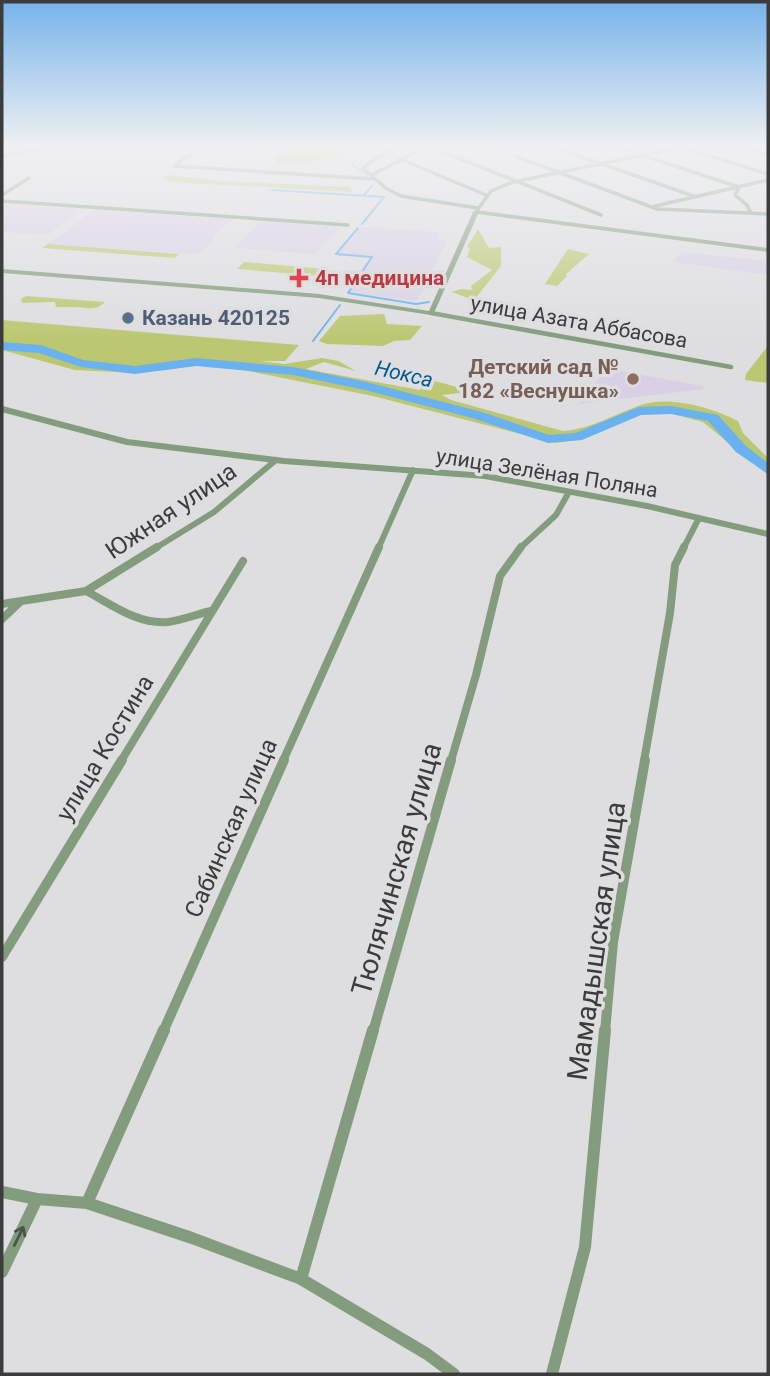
<svg xmlns="http://www.w3.org/2000/svg" width="770" height="1376" viewBox="0 0 770 1376" font-family="Roboto,sans-serif">
	<style>
		.education { fill: #d9d0e5 }
		.green { fill: #bcc771 }
		.lines { fill: none; stroke-linecap: round; stroke-linejoin: round }
		.stream { stroke: #69b1ef; stroke-width: 2 }
		.river { fill: #69b1ef; fill-rule: evenodd }
		.minor-far5 { stroke: #839c7e; stroke-width: 3.5 }
		.minor-far4 { stroke: #839c7e; stroke-width: 4.5 }
		.minor-far3 { stroke: #839c7e; stroke-width: 6 }
		.minor-far2 { stroke: #839c7e; stroke-width: 8 }
		.minor-far1 { stroke: #839c7e; stroke-width: 10 }
		.minor { stroke: #839c7e; stroke-width: 12 }
		.tertiary { fill: #839c7e; fill-rule: evenodd }
		.oneway { stroke: #4e544d }
		.health-dot { fill: #e0444e; stroke: #dedee1; stroke-width: 2.5 }
		.service-dot { fill: #5c6f8a; stroke: #dedee1; stroke-width: 2.5 }
		.education-dot { fill: #8d6e63; stroke: #dedee1; stroke-width: 2.5 }
		.labels { text-anchor: middle; stroke-width: 7; stroke-linejoin: round; paint-order: stroke }
		.far-health-label { font-size: 21px; font-weight: bold; fill: #be3a42; stroke: #dedee1; text-anchor: start }
		.far-service-label { font-size: 21px; font-weight: bold; fill: #4e5e75; stroke: #dedee1; text-anchor: start }
		.far-street-label { font-size: 21px; fill: #3c3c3d; stroke: #dedee1 }
		.far-education-label { font-size: 21px; font-weight: bold; fill: #785e54; stroke: #dedee1; text-anchor: end }
		.far-water-label { font-size: 21px; font-style: italic; fill: #015992; stroke: #dedee1 }
		.street-label { font-size: 24px; fill: #3c3c3d; stroke: #dedee1 }
		.near-street-label { font-size: 28px; fill: #3c3c3d; stroke: #dedee1 }
	</style>
	<rect width="100%" height="100%" fill="#dedee1"/>
	<path class="education" d="M6,204L82,209L47,235L2,232V207Z
		M94,210L234,219L213,236L214,239L201,252L192,254L48,244Z
		M260,221L342,227L315,254L235,248Z
		M361,227L437,232L440,234L438,239L447,240L417,301L347,292L368,258L334,255Z
		M681,252L768,261V275L673,262Z
		M606,368L702,386L704,389L579,404Z"/>
	<path class="green" d="M302,147L337,148L338,151L347,156L314,161L315,163C302,163 285,162 274,166L277,151Z
		M169,175L222,181L350,187L352,192L170,182L162,177Z
		M478,229L489,248L501,247V266L474,300L451,292L461,289L472,290L471,286L492,270L467,257L470,249L467,247Z
		M48,244L179,254L175,258L42,248Z
		M568,249L589,254L565,275L567,276L557,286L545,284Z
		M244,262L325,269L319,276L237,269Z
		M26,296L105,302C93,313 87,306 74,307C68,307 62,307 56,307L55,302L22,303L21,299Z
		M384,314L387,324L422,326L410,340L394,341L383,346L327,344L319,341L340,316Z
		M2,320L299,345L285,361H260L284,364L322,358L338,361L356,371L324,362L306,369L420,390L423,378C434,381 461,387 469,392L442,395L451,400L563,431C592,429 616,413 644,404C673,396 713,408 738,421L743,433L768,458V475L703,422L669,413L639,414L582,439L556,443L373,396L228,367L203,365L135,373L75,370L2,350Z
		M767,347L768,383L745,380L746,374Z"/>
	<g class="lines">
		<path class="stream" d="M351,164L367,174V177
			M272,190L384,197L362,224
			M364,195L372,186
			M358,228L336,254L372,257L348,293L416,304L429,302
			M313,341L340,305"/>
		<path class="river" d="M2,342L41,345L83,360L135,366L196,358L293,367L366,382L482,412L549,435L575,433L639,407L671,406L718,415L746,446L768,463V474L736,452L708,421L671,414L641,415L582,440L548,443L472,418L365,390L293,375L196,366L135,374L81,367L39,353L2,350Z"/>
		<path class="minor-far5" d="M200,147L174,166L374,179
			M404,147L384,153L363,168L387,189L401,196L478,208
			M554,147L696,197
			M617,147L739,187L735,195L747,205L751,213
			M681,147L768,174
			M744,147L768,155
			M433,148L601,215
			M437,148L473,147
			M2,156L50,147
			M515,156L657,209L768,214
			M400,159L486,195
			M372,175L425,147
			M2,195L29,178
			M2,201L348,225
			M655,206L768,180
			M476,212L491,191L513,182L682,147"/>
		<path class="minor-far4" d="M431,313L731,367"/>
		<path class="minor-far3" d="M2,409L127,442L284,461L485,476L647,506L768,534
			M154,549L214,512L276,460
			M378,549L413,470
			M519,549L556,515L569,492
			M683,549L699,518"/>
		<path class="minor-far2" d="M86,591C111,604 138,625 168,622C183,620 197,614 211,611
			M2,604L86,591L157,547
			M2,619L20,602
			M121,761L243,561
			M283,761L379,547
			M451,761L476,675L500,576L521,547
			M644,761L670,613L675,565L684,547"/>
		<path class="minor-far1" d="M2,957L122,760
			M163,1032L284,760
			M373,1032L451,760
			M605,1032L613,942L645,760"/>
		<path class="minor" d="M2,1192L37,1199L87,1203L192,1238L301,1279L427,1354L454,1374
			M87,1203L164,1030
			M2,1272L37,1199
			M301,1279L373,1030
			M552,1374L585,1247L605,1030"/>
		<path class="tertiary" d="M476,210L768,248V252L478,214L434,313L431,315L319,298L2,273V269L319,294L429,311L473,212Z"/>
	</g>
	<defs><path id="oneway-shaft" d="M-6 0H5M1.5-3L5.5 0L1.5 3" fill="none" stroke-width="1.6" stroke-linecap="round" stroke-linejoin="round" transform="scale(1.75)"/></defs>
	<use class="oneway" href="#oneway-shaft" transform="translate(19 1236) rotate(-64)"/>
	<linearGradient id="sky" x2="0" y2="1"><stop stop-color="#75b3eb"/><stop offset="0.43" stop-color="#f0f0f2"/><stop offset="1" stop-color="#f0f0f2" stop-opacity="0"/></linearGradient>
	<rect width="770" height="340" fill="url(#sky)"/>
	<path class="health-dot" d="M295.5 267.5h7v7h7v7h-7v7h-7v-7h-7v-7h7z"/>
	<circle class="service-dot" cx="128" cy="318" r="7"/>
	<circle class="education-dot" cx="633" cy="379" r="7"/>
	<g class="labels">
		<g class="far-health-label">
			<text x="315" y="285">4п медицина</text>
		</g>
		<g class="far-service-label">
			<text x="142" y="325">Казань 420125</text>
		</g>
		<g class="far-street-label">
			<text transform="translate(579 322) rotate(10)" y="7">улица Азата Аббасова</text>
			<text transform="translate(547 473) rotate(9)" y="7">улица Зелёная Поляна</text>
		</g>
		<g class="far-education-label">
			<text x="619" y="374">Детский сад №<tspan x="619" dy="24">182 «Веснушка»</tspan></text>
		</g>
		<g class="far-water-label">
			<text transform="translate(404 374) rotate(13)" y="7">Нокса</text>
		</g>
		<g class="street-label">
			<text transform="translate(171 511) rotate(-34)" y="8">Южная улица</text>
			<text transform="translate(105 748) rotate(-59)" y="8">улица Костина</text>
			<text transform="translate(231 828) rotate(-66)" y="8">Сабинская улица</text>
		</g>
		<g class="near-street-label">
			<text transform="translate(396 869) rotate(-74)" y="10">Тюлячинская улица</text>
			<text transform="translate(596 941) rotate(-82)" y="10">Мамадышская улица</text>
		</g>
	</g>
	<rect width="770" height="1376" fill="none" stroke="#3c3c3d" stroke-width="7"/>
</svg>
